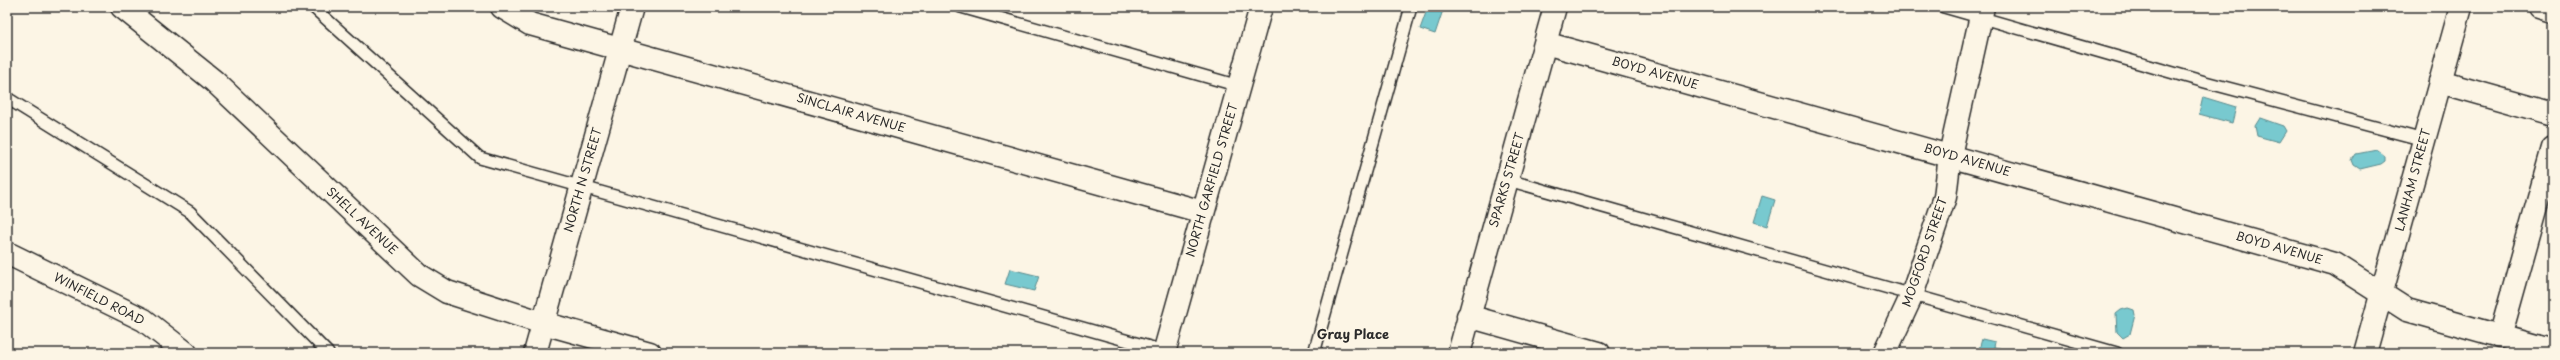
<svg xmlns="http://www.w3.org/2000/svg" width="2560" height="360" viewBox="0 0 2560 360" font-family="'Playpen Sans',sans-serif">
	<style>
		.water { fill: #78c9cf; stroke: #598a8d }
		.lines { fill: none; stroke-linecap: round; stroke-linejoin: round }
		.service-casing { stroke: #2b2b2b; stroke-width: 14 }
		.minor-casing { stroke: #2b2b2b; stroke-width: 25 }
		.tertiary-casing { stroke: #2b2b2b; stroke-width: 25 }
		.secondary-casing { stroke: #2b2b2b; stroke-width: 25 }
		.service { stroke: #fcf5e5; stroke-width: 11 }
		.minor { stroke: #fcf5e5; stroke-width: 22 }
		.tertiary { stroke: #fcf5e5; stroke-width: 22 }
		.secondary { stroke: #fcf5e5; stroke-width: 22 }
		.labels { text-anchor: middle; stroke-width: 3; stroke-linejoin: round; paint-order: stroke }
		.street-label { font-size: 12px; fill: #2b2b2b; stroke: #fcf5e5 }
		.neighbourhood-label { font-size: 13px; font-weight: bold; fill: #2b2b2b; stroke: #fcf5e5 }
	</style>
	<rect width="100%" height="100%" fill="#fcf5e5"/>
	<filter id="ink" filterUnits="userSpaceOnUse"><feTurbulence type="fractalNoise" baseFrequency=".025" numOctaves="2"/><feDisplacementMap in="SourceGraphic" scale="8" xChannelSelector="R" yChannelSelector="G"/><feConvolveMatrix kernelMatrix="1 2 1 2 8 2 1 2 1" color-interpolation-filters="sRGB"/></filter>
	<g filter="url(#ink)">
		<path class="water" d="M1428,7H1444L1435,34L1420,29Z
			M2203,97L2236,107L2232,123L2199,114Z
			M2260,118L2283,126L2286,131L2279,142L2257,136L2255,126Z
			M2377,150L2385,156V161L2381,164L2360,169L2354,165L2352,160L2356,154Z
			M1762,196L1775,200L1767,226L1754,222Z
			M1010,269L1039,276L1034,291L1005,284Z
			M2128,308L2134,310L2135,315L2130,334L2123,338L2117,332L2116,314L2121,310Z
			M1982,339L1995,342L1994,347L2000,348L1999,353H1978Z"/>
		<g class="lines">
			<defs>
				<path id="service" d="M313,7L480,158L1164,351
					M961,7L1239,86
					M1944,7L2205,82L2424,140
					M7,98L190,212L328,353
					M1508,180L2117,353
					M1314,353L1411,7"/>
				<path id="minor" d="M122,7L214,81L419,275L447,292L543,323L650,353
					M502,7L530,24L1203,212
					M1545,43L2335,264L2407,310L2553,351
					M2440,82L2553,114
					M7,253L144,320L186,353
					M1468,316L1599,353
					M2500,337L2553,148
					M535,353L632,7
					M1459,353L1555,7
					M1885,353L1912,295L1945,197L1950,155L1983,7"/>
				<path id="tertiary" d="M2365,353L2461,7"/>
				<path id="secondary" d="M2540,7L2553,11
					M1164,353L1261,7"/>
			</defs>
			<use href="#service" class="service-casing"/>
			<use href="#minor" class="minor-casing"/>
			<use href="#tertiary" class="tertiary-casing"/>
			<use href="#secondary" class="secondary-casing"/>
			<use href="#service" class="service"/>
			<use href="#minor" class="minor"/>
			<use href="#tertiary" class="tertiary"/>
			<use href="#secondary" class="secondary"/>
		</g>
	</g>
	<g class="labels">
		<g class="street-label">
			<text transform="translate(1655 73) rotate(16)" y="4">BOYD AVENUE</text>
			<text transform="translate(851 113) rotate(16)" y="4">SINCLAIR AVENUE</text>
			<text transform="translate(1967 160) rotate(16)" y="4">BOYD AVENUE</text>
			<text transform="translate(583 180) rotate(-74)" y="4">NORTH N STREET</text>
			<text transform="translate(1212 180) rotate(-74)" y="4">NORTH GARFIELD STREET</text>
			<text transform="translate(1507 180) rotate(-74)" y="4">SPARKS STREET</text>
			<text transform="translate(2413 180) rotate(-75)" y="4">LANHAM STREET</text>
			<text transform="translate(362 221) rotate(43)" y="4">SHELL AVENUE</text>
			<text transform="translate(2279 248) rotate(16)" y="4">BOYD AVENUE</text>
			<text transform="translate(1925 252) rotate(-71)" y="4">MOGFORD STREET</text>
			<text transform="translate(99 299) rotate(27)" y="4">WINFIELD ROAD</text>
		</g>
		<g class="neighbourhood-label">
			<text x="1353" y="339">Gray Place</text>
		</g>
	</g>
	<rect width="2560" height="360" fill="none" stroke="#fcf5e5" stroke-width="24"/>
	<rect x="12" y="12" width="2536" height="336" fill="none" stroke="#2b2b2b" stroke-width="1.5" filter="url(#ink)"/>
</svg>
